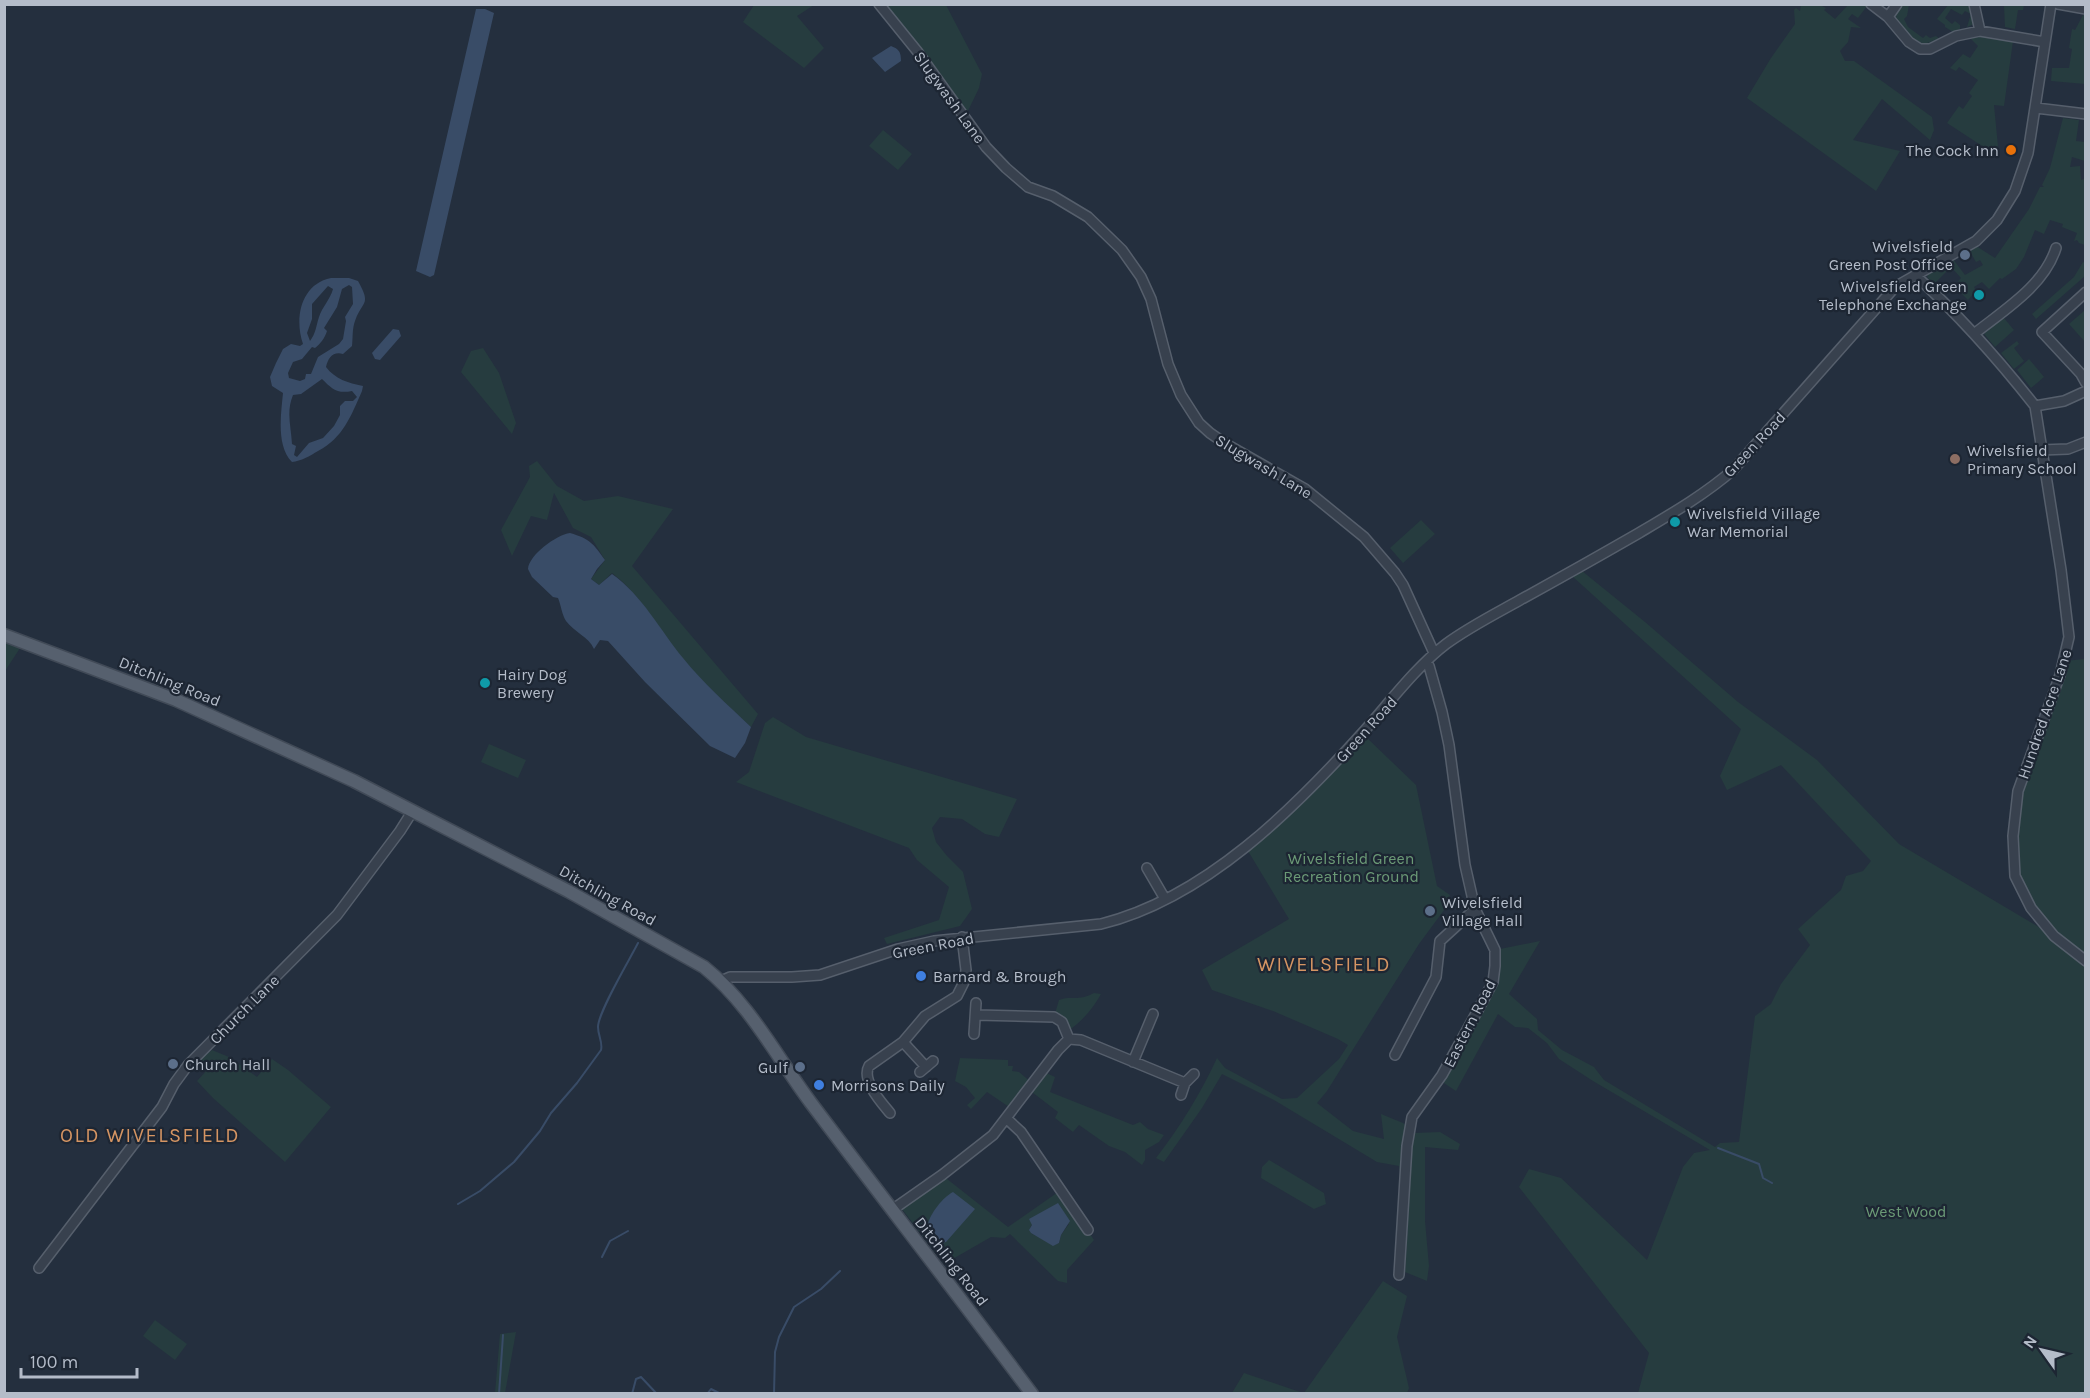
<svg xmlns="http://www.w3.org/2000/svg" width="2090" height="1398" viewBox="0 0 2090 1398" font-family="Karla,sans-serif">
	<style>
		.green { fill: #263c3f; fill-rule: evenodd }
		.water { fill: #394c67; fill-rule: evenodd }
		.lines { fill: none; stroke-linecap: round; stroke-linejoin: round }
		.stream { stroke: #394c67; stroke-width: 2 }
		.minor-casing { stroke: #565f6c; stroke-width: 12 }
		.major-casing { stroke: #414a57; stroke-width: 15 }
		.minor { stroke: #38414e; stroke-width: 9 }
		.major { stroke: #56606e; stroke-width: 12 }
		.food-dot { fill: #e8710a; stroke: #1d2633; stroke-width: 2 }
		.service-dot { fill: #5c6f8a; stroke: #1d2633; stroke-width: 2 }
		.culture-dot { fill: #0f9aa8; stroke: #1d2633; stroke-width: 2 }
		.education-dot { fill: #8d6e63; stroke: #1d2633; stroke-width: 2 }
		.shop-dot { fill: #3f7fe0; stroke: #1d2633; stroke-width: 2 }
		.labels { text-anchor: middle; stroke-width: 4.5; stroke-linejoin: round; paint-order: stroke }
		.street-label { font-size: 16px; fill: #b4bcc9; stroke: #1d2633 }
		.poi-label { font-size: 16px; fill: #b4bcc9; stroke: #1d2633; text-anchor: start }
		.park-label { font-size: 16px; fill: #6b9a76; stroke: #1d2633 }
		.quarter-label { font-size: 20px; letter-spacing: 1.5px; fill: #d59563; stroke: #1d2633 }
	</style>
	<rect width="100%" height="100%" fill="#242f3e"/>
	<path class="green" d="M754,5H814L797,16L824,48L804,68L743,22Z
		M878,5H946L982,74L979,88L967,113Z
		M1801,5H1820L1826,8L1824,10L1835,19L1848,5H1864L1867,6L1858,18L1852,14L1848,19L1861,28L1851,27L1848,42L1840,51L1845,61H1854L1932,117L1934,130L1930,140L1882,99L1853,140L1900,151L1876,191L1747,98L1771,58L1795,24L1794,10L1796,8L1800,11Z
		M1903,5H1909L1907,16L1904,19L1908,27L1923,38L1926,35L1930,38L1936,36L1940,39L1924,44L1912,38L1896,18L1897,13Z
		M1948,5H1969L1974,24L1967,27L1971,14L1965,11L1962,15L1951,9L1945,18L1952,24L1955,21L1960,25V29L1953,32L1945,27V25L1937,19Z
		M2004,5H2024L2023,10H2018L2015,29L2005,27Z
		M2083,15H2086L2085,84L2051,81L2052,68H2069L2072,49L2069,48L2072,29L2075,30Z
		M1987,36L2013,41L2004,106L1994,105L1999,157L1947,123L1959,106L1963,109L1972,96L1969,93L1978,80L1959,67L1956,71L1950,68L1963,54L1970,58L1978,46L1970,38Z
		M2063,118L2079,120L2076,141L2085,142V161L2072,157L2070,167L2080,166L2081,180L2084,179L2085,183V245L2079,243L2077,240L2074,241L2077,233L2062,227L2063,224L2050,220L2044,234L2035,230L2024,257L2016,269L2002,279L2000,278L1989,289L1982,282L1974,287L1976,291L1968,300L1954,286L1961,278L1951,267L1934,284L1927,277L1930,271L1953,259L1965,275L1983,265L1980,260L1976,262L1969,250L1976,246L1995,258L2029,209L2040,187H2044L2042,185L2050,168Z
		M883,130L912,154L898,170L869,146Z
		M2083,262L2085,263V276L2036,319L2032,314L2074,277Z
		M2085,310V342L2069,324Z
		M2003,317L2014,330L1995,347L1984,334Z
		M2017,341L2019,344L2014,348L2024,361L2014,369L2001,353Z
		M483,348L499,373L516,423L512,434L461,372L471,351Z
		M2029,359L2044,377L2031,388L2017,370Z
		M537,461L557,486L584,501L618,496L673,509L632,566L758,714L751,727C727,705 703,683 682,658C659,630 641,595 612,573L599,585L591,579L605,560L591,537L573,528L554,493L547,520L531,516L512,556L501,530L530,477L529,466Z
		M1421,520L1435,534L1403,563L1390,548Z
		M1582,571L1645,622L1738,702L1817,760L1899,844L2052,935L2015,876L2018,791L2064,661L2085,659V1393H1638L1649,1353L1519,1187L1529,1169L1561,1178L1647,1260L1683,1167L1694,1153L1710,1150L1593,1081L1559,1059L1547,1043L1528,1028L1515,1027L1498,1014L1456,1091L1438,1079L1493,982L1495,950L1540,941L1509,994L1537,1019L1538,1030L1562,1050L1594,1067L1604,1080L1715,1147L1720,1143L1739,1142L1755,1016L1771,1004L1781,984L1810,945L1798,929L1841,890L1846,876L1863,871L1871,861L1781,765L1727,790L1720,776L1741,729L1572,576Z
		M5,635L24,642L5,671Z
		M773,717L806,737L1017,799L999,837L985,834L962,819L940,817L932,828L936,842L947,856L963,872L972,909L960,926L887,944L884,938L939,920L949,887L917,860L909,848L736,782L749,772L765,723Z
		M1366,737L1416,785L1437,886L1450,895L1447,906L1419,944L1327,1091L1317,1103L1353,1131L1384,1139L1381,1114L1403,1123L1415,1133L1440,1132L1460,1144L1458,1150L1425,1147V1221L1429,1266L1427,1281L1405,1272L1408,1225L1399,1166L1377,1162L1274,1100L1222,1074L1202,1108L1164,1162L1156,1158C1180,1127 1201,1093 1217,1058L1225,1068L1282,1099L1297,1098L1339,1059L1348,1045L1338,1039L1273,1011L1212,990L1202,970L1289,919L1248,851C1290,815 1329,778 1366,737Z
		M489,744L526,760L518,778L481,762Z
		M1094,993L1101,994C1092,1010 1082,1021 1067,1032L1054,1017L1059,1000C1072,995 1077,1002 1094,993Z
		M212,1050L229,1057L257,1077L272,1059L288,1070L331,1107L285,1162L213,1098L197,1081L209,1068L200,1059Z
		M960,1058L1008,1060V1066H1013L1012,1071L1019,1072L1032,1083L1042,1071L1055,1077L1050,1092L1133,1125L1140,1122L1148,1129L1164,1135L1159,1142L1145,1150V1160L1142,1165L1125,1152L1109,1146L1079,1125L1073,1132L1055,1118L1058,1112L1028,1089L1012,1109L987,1092L971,1109L967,1105L975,1098L966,1087L955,1081Z
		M1269,1160L1324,1193L1326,1204L1314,1209L1261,1178L1262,1167Z
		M942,1175L1008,1227L1061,1190L1094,1240L1067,1270V1283L1058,1281L1010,1234L1005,1238L991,1237L944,1264L899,1205ZM1069,1224L1061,1235L1059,1243L1053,1245L1031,1233L1030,1228L1032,1225Z
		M1383,1281L1407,1296L1397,1337L1409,1388L1407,1393H1304Z
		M155,1320L187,1344L175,1360L143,1336Z
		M516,1332L505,1393H495L500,1334Z
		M1244,1373L1303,1393H1232Z"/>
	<path class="water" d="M476,9H485L494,13L434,275L430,277L416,271Z
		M891,46C899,49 901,52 901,61L885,72L872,58Z
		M331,278H349L358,281C372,306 362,300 355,321C352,329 353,338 352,346L343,354C333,351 328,358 326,367C335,379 348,383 363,386L362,391C351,416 343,438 318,451C310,456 301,461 292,462C276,446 281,414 283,393L272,386L270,377L276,363L283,349L291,344L300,346L303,344C294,318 301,284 331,278ZM349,285L352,287L353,304L345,317L346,321L343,339L339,344L318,357L311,374H306L305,379L300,381L289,378L288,373L293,362L302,359L312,347L315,348C320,344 325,338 327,331L324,328L337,307L342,289ZM328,286L333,289C330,300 322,307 319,317C316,326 316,333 310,341L307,333L312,319V304ZM322,379C332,389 337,394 352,391L357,397L353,401H345L340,406V415L334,426L323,438L309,443L297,457L294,455L296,446L292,444C291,426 286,412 293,395L301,394Z
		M393,329L399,330L401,336L380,360L375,359L372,353Z
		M570,533C590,539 593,543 605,560L597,569L591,579L599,585L612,574C642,595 660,630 683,658C703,683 727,704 751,727L745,743L735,758L710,746L645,682L608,641L600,640L594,649C589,637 574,632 566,621C562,615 561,605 558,598L553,597L532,577L528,569C529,555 556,535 570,533Z
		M953,1192L975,1209L946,1242L942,1243L928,1224C930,1214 943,1197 953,1192Z
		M1058,1203L1070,1221L1061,1235L1059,1243L1053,1246L1031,1233L1029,1230L1032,1225L1029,1219Z"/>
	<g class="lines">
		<path class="stream" d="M1718,1148L1759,1164L1763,1178L1772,1183
			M458,1204L480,1191L514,1162L540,1131L551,1113L577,1083L601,1050C603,1042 598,1036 598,1027C598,1012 630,959 638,943
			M602,1257L610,1241L628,1231
			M499,1394L503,1335
			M632,1394L636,1379L641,1377L657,1394
			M707,1394L711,1389L721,1394
			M774,1394L775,1352L779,1337L794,1307L821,1289L840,1271"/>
		<defs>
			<path id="minor" d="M879,4L917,51L986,147L1006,168L1028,187L1053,196L1088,217L1122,250L1141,277L1151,299L1168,364L1181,395L1199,423L1210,433L1226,444L1305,489L1364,537L1395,573L1403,585L1434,653
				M1871,4L1888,17L1909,42L1920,49H1930L1956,36L1980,31L2045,42
				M1974,4L1980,31
				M2058,4L2086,9
				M1888,17L1897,4
				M2036,108L2086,114
				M1915,275C1959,315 1998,359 2035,406
				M2086,292L2042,332L2081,374L2086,383
				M1974,334C2004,310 2044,286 2056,248
				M2035,406L2061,570L2069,637L2060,675L2018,791L2013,836L2015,876L2031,908L2054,936L2086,961
				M2035,406L2064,401L2086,391
				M2041,450L2068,449L2086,442
				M1147,868L1165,899
				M721,981L730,977H792L820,975L898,949L934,941L1101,924C1206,898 1295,808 1365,730C1389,703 1417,666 1446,644C1469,627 1495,614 1520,600C1560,578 1599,556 1639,533C1671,514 1704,495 1733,470L1895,287L1976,241L1997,220L2015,191L2028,153L2051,4
				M976,1015L1054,1017L1062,1022L1069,1039L1081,1040L1185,1083
				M974,1034L976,1003
				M903,1042L926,1067
				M1395,1055L1436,977L1440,941L1475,909
				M1133,1062L1153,1014
				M920,1072L933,1061
				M1181,1095L1185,1083L1194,1074
				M890,1113C881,1102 861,1080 869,1066L903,1042L925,1016L957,996L964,982L966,970L962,937
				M1006,1118L1021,1132L1088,1230
				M892,1210L942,1175L993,1135L1058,1050L1069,1039
				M39,1268L162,1107L174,1084L188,1065L337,915L400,831L412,812
				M1399,1275L1407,1146L1412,1117L1442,1075L1478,1010L1493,982L1495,966V950L1475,909L1465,865L1449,745L1442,712L1429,666L1426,662"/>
			<path id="major" d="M4,635L176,700L354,781L568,891L704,967C750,1004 776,1056 811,1103C884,1200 959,1296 1032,1394"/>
		</defs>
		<use href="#minor" class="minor-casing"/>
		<use href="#major" class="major-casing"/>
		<use href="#minor" class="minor"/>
		<use href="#major" class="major"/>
	</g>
	<circle class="food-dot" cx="2011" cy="150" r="6"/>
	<g class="service-dot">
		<circle cx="1965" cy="255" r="6"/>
		<circle cx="1430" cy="911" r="6"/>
		<circle cx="173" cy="1064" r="6"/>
		<circle cx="800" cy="1067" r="6"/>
	</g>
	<g class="culture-dot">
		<circle cx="1979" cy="295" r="6"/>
		<circle cx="1675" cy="522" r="6"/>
		<circle cx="485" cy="683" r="6"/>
	</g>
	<circle class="education-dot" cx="1955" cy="459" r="6"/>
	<g class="shop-dot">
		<circle cx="921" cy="976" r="6"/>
		<circle cx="819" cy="1085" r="6"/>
	</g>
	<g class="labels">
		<g class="street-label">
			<text transform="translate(950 97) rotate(54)" y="6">Slugwash Lane</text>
			<text transform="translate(1754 444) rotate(-47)" y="6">Green Road</text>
			<text transform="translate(1264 466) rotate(31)" y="6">Slugwash Lane</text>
			<text transform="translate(170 681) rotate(22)" y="6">Ditchling Road</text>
			<text transform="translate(2044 714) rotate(-71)" y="6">Hundred Acre Lane</text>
			<text transform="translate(1366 729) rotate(-48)" y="6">Green Road</text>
			<text transform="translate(608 895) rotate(29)" y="6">Ditchling Road</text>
			<text transform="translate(933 945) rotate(-11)" y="6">Green Road</text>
			<text transform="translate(244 1009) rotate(-45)" y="6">Church Lane</text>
			<text transform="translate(1469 1023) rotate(-63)" y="6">Eastern Road</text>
			<text transform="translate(952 1261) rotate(52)" y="6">Ditchling Road</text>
		</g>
		<g class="poi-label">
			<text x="1999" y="156" text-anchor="end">The Cock Inn</text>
			<text x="1953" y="252" text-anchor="end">Wivelsfield<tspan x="1953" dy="18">Green Post Office</tspan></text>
			<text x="1967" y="292" text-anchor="end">Wivelsfield Green<tspan x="1967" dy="18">Telephone Exchange</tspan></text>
			<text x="1967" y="456">Wivelsfield<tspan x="1967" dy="18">Primary School</tspan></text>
			<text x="1687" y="519">Wivelsfield Village<tspan x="1687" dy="18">War Memorial</tspan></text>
			<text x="497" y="680">Hairy Dog<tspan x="497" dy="18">Brewery</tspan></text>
			<text x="1442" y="908">Wivelsfield<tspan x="1442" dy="18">Village Hall</tspan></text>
			<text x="933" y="982">Barnard &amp; Brough</text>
			<text x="185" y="1070">Church Hall</text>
			<text x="788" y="1073" text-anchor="end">Gulf</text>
			<text x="831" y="1091">Morrisons Daily</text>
		</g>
		<g class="park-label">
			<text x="1351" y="864">Wivelsfield Green<tspan x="1351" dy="18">Recreation Ground</tspan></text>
			<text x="1906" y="1217">West Wood</text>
		</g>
		<g class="quarter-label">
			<text x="1324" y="971">WIVELSFIELD</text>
			<text x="150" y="1142">OLD WIVELSFIELD</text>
		</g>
	</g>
	<rect width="2090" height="1398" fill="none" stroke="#b4bcc9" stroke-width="12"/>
	<g transform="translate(2042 1350) rotate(304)" stroke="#1d2633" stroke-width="4.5" paint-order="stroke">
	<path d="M0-4.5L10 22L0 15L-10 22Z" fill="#b4bcc9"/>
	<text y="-9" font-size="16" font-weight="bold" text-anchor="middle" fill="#b4bcc9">N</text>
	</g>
	<path d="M21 1368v9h116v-9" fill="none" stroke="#b4bcc9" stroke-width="3"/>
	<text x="30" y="1368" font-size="18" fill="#b4bcc9" stroke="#1d2633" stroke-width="4.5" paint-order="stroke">100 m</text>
</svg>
